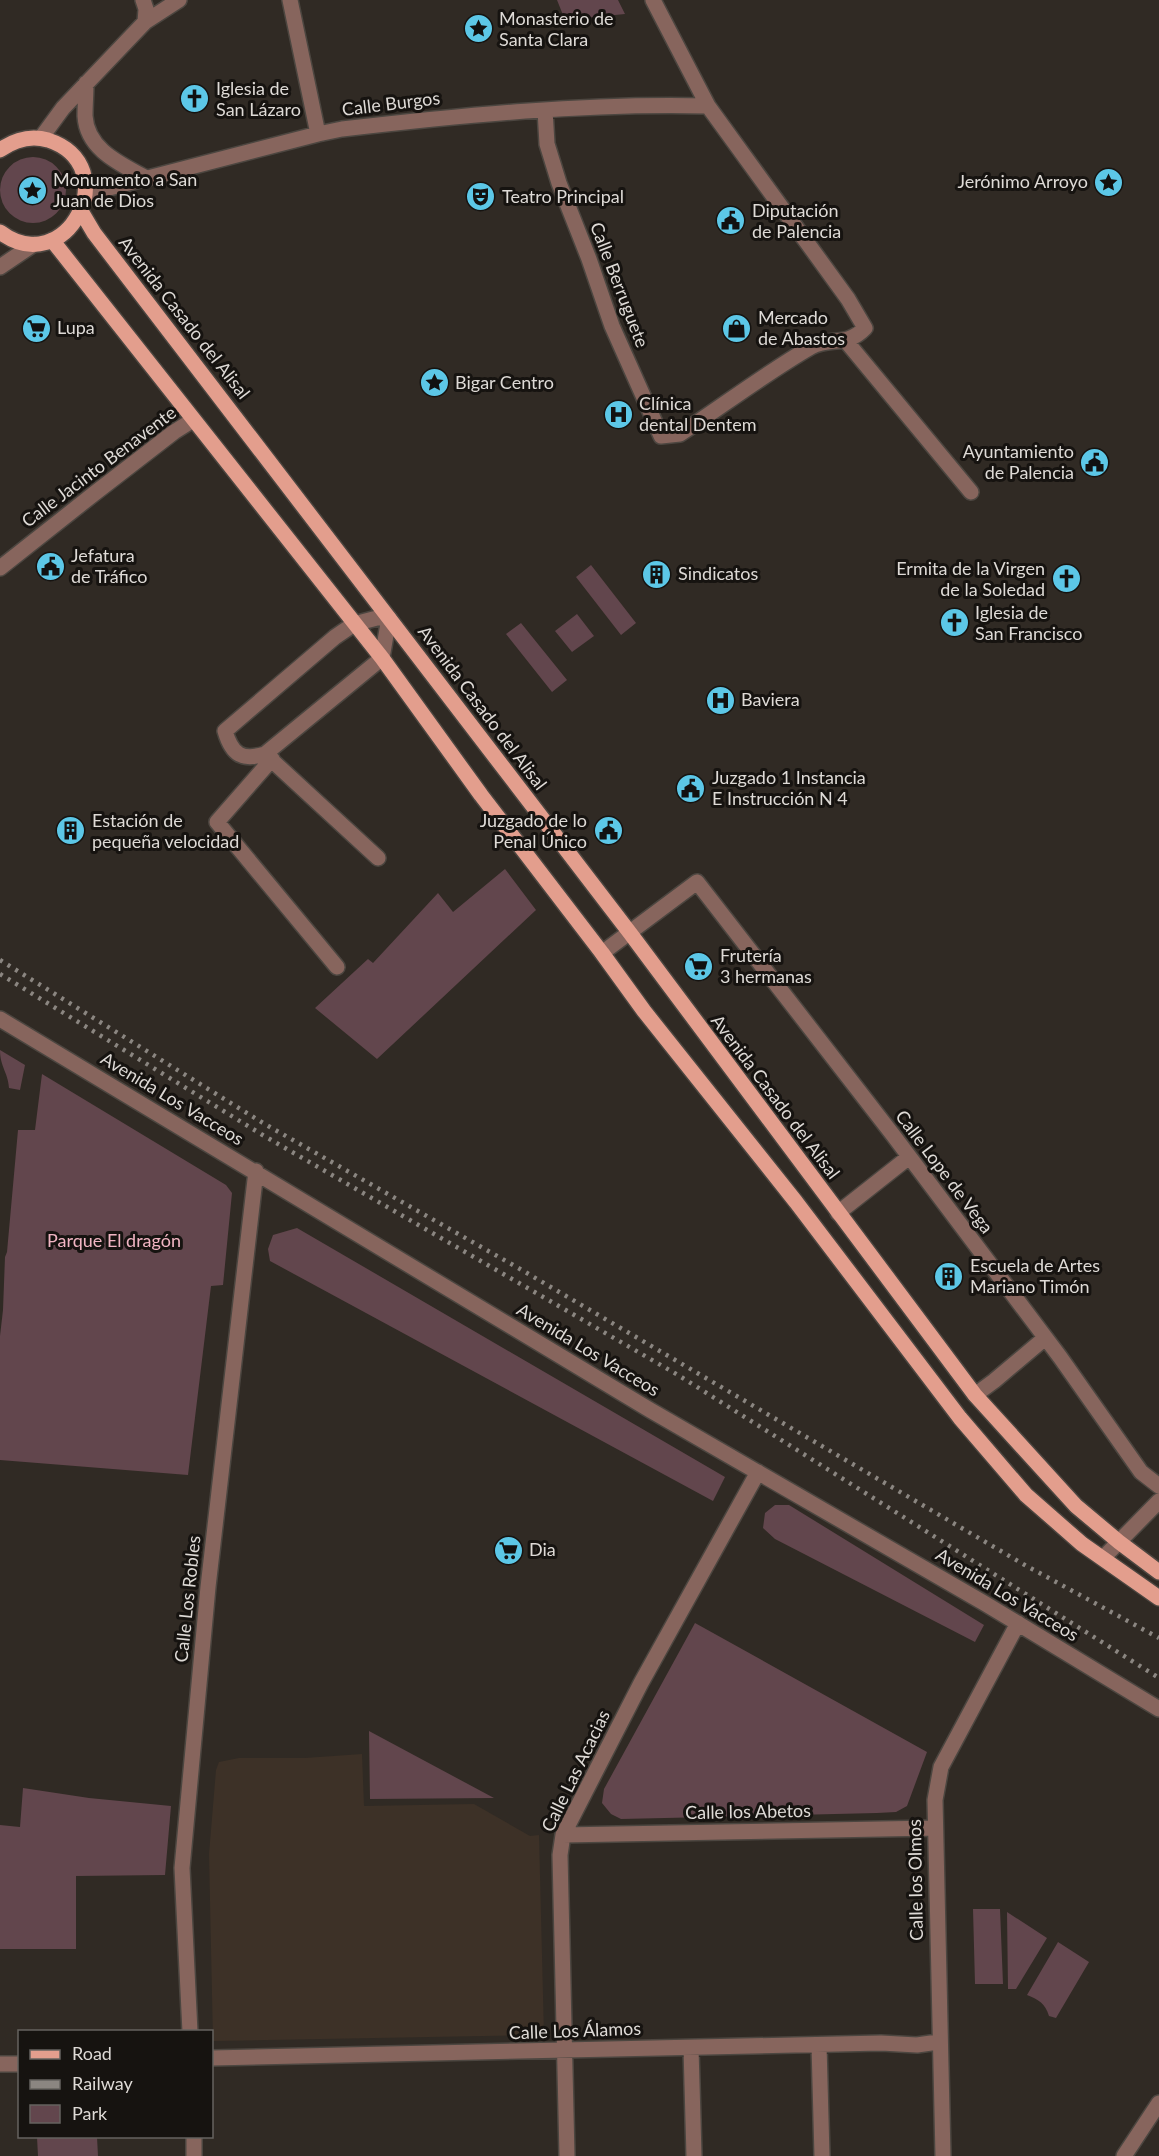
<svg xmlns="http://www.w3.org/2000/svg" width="1159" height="2156" viewBox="0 0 1159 2156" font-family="Lato,sans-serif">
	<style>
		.built { fill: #3d3127 }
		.green { fill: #62464d }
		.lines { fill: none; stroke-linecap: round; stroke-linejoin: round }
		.minor-casing { stroke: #4c4640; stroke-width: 18 }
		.major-casing { stroke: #4c4640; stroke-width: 18 }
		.minor { stroke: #87655d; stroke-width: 15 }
		.major { stroke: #e39e8d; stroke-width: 15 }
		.rail { stroke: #8b8681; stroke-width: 4.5; stroke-dasharray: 3 6; stroke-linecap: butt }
		.labels { text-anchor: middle; stroke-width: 6; stroke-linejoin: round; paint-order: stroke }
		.poi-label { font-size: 18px; fill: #dedad6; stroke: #161310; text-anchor: start }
		.street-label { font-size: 18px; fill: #dedad6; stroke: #161310 }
		.park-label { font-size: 18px; fill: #f1b5c3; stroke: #161310 }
	</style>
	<rect width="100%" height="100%" fill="#302a24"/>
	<path class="built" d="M362,1754L364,1806L474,1804L530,1836L539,1835L544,2035L213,2041L209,1854L216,1770L219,1762L239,1758H305Z"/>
	<path class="green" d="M557,0H618L625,14L565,20Z
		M0 190a33 33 0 1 1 66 0a33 33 0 1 1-66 0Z
		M591,565L636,623L621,635L576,577Z
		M577,614L594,636L572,652L555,631Z
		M521,623L567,680L552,692L506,634Z
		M505,869L536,910L377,1059L315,1008L368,959L373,963L438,893L453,912Z
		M0,1050L25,1065L20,1090L9,1088C8,1072 0,1067 0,1050Z
		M42,1074L226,1185L232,1193L223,1285L211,1286L188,1475L0,1460V1336L3,1310L5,1257L7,1252L18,1130H35Z
		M297,1228L725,1477L713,1501L270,1261L268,1249L273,1235Z
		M775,1505H789L984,1625L975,1642L775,1539L763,1528L765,1513Z
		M695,1623L927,1752L907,1806L896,1812L877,1813L621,1819L611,1814L602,1803L604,1789Z
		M369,1731L494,1798L370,1799Z
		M23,1788L89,1798L171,1806L165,1875L76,1876V1949H0V1825L20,1827Z
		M973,1909H1000L1003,1984H975Z
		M1007,1912L1047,1938L1016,1989H1008Z
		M1058,1942L1089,1962L1056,2018L1049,2016C1045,2003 1039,2000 1027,1995Z
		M37,2137H97L98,2156H38Z"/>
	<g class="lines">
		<defs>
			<path id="minor" d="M143,0L146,9L145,22
				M290,0L318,134
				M86,83C86,94 85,105 85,116C87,150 121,164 146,178
				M545,110L547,144L559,183L589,259L612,326L661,436L680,434C724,405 766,373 811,347C830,336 846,348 865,328L848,299L708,106L653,0
				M41,138L63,108L145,22L179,0
				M86,194L318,134L342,129C464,115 586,103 708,106
				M0,267L34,244
				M846,341L971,492
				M0,568L95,493L174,432L193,420
				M377,618H389L382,658L265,754C242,761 232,755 225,731L335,637L354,624Z
				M265,754L378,858
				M272,759L217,822L337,967
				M602,953L697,882L893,1135L1060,1357L1141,1472L1159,1486
				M0,1019L650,1410L984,1603L1159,1709
				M838,1213L909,1157
				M975,1395L994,1381L1045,1338
				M1103,1558L1159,1501
				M563,1835L934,1828
				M190,2032L182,1868L208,1587L256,1171
				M819,2045L822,2156
				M691,2048L694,2156
				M212,2058L881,2043L917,2045L938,2042
				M0,2064H20
				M194,2136V2156
				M567,2156L560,1855L563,1835L641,1683L758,1472
				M943,2156L935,1800L941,1767L1018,1623
				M1124,2156L1159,2103"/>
			<path id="major" d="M0,150C14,140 31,135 48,140C127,166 66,282 0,232
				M81,211L94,233L630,933L975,1395L1076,1506L1119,1542L1159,1572
				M52,240L382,658L481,795L602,953L644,1011L796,1202L960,1418L1026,1495L1082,1544L1159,1598"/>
		</defs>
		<use href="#minor" class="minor-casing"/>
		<use href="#major" class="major-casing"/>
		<use href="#minor" class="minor"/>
		<use href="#major" class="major"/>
		<path class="rail" d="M0,960L263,1123L520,1269L1023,1564L1159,1638
			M0,974L261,1134L678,1375L1159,1678"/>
	</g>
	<defs>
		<symbol id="sight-disc" viewBox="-11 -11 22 22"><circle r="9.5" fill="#5cc7e7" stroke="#161310"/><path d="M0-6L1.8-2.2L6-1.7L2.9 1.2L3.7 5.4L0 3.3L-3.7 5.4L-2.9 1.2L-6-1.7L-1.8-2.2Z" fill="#111"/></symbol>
		<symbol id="church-disc" viewBox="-11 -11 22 22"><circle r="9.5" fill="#5cc7e7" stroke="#161310"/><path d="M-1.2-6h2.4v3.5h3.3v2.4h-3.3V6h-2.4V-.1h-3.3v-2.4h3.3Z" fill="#111"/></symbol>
		<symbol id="theatre-disc" viewBox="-11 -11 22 22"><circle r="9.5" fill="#5cc7e7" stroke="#161310"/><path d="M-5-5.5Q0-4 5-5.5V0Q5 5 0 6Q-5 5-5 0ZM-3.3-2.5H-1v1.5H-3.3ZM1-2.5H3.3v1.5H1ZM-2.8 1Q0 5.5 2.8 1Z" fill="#111"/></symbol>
		<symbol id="civic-disc" viewBox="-11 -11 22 22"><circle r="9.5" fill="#5cc7e7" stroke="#161310"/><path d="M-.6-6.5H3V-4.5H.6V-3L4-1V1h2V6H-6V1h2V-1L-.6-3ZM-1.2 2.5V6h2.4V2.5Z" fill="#111"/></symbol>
		<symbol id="supermarket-disc" viewBox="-11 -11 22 22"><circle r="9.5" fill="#5cc7e7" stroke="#161310"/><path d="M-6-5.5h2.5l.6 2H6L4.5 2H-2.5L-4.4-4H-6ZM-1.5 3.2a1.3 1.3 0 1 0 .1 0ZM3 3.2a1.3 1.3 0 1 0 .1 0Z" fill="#111"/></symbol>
		<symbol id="shop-disc" viewBox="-11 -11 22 22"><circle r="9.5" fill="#5cc7e7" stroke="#161310"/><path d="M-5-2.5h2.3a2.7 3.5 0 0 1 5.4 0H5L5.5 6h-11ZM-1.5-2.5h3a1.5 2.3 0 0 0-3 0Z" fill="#111"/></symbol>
		<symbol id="hospital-disc" viewBox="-11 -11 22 22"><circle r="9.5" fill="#5cc7e7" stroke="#161310"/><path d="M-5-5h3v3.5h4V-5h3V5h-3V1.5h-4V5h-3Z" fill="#111"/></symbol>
		<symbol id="building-disc" viewBox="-11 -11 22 22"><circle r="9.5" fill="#5cc7e7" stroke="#161310"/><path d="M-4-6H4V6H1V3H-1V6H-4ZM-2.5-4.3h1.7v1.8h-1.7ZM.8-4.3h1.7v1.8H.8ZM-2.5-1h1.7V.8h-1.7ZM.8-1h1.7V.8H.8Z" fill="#111"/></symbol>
	</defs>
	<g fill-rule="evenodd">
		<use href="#sight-disc" x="462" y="12" width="33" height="33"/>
		<use href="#church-disc" x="178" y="82" width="33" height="33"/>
		<use href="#sight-disc" x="1092" y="166" width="33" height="33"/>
		<use href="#sight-disc" x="16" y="174" width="33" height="33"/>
		<use href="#theatre-disc" x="464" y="180" width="33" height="33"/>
		<use href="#civic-disc" x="714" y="204" width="33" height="33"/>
		<use href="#supermarket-disc" x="20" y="312" width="33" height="33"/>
		<use href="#shop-disc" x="720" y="312" width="33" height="33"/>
		<use href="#sight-disc" x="418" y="366" width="33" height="33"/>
		<use href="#hospital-disc" x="602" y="398" width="33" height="33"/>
		<use href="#civic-disc" x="1078" y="446" width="33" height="33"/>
		<use href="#civic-disc" x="34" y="550" width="33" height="33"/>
		<use href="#building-disc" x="640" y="558" width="33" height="33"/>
		<use href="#church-disc" x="1050" y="562" width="33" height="33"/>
		<use href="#church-disc" x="938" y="606" width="33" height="33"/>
		<use href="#hospital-disc" x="704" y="684" width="33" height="33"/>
		<use href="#civic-disc" x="674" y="772" width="33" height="33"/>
		<use href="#building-disc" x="54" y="814" width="33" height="33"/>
		<use href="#civic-disc" x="592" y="814" width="33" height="33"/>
		<use href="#supermarket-disc" x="682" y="950" width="33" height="33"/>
		<use href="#building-disc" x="932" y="1260" width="33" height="33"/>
		<use href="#supermarket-disc" x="492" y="1534" width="33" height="33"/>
	</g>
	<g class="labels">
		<g class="poi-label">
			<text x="499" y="25">Monasterio de<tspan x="499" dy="21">Santa Clara</tspan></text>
			<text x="216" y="95">Iglesia de<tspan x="216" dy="21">San Lázaro</tspan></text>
			<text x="53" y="186">Monumento a San<tspan x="53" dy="21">Juan de Dios</tspan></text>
			<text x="1088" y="188" text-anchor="end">Jerónimo Arroyo</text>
			<text x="502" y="203">Teatro Principal</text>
			<text x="752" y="217">Diputación<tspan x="752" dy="21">de Palencia</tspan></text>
			<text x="758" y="324">Mercado<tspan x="758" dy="21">de Abastos</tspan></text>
			<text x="57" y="334">Lupa</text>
			<text x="455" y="389">Bigar Centro</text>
			<text x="639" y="410">Clínica<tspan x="639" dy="21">dental Dentem</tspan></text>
			<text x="1074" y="458" text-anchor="end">Ayuntamiento<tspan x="1074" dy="21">de Palencia</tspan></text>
			<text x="71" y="562">Jefatura<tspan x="71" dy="21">de Tráfico</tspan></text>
			<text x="1045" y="575" text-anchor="end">Ermita de la Virgen<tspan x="1045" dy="21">de la Soledad</tspan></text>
			<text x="678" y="580">Sindicatos</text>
			<text x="975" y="619">Iglesia de<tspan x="975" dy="21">San Francisco</tspan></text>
			<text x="741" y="706">Baviera</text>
			<text x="712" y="784">Juzgado 1 Instancia<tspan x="712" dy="21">E Instrucción N 4</tspan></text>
			<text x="92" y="827">Estación de<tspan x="92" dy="21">pequeña velocidad</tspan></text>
			<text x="587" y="827" text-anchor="end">Juzgado de lo<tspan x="587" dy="21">Penal Único</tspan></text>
			<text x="720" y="962">Frutería<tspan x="720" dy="21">3 hermanas</tspan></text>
			<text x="970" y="1272">Escuela de Artes<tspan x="970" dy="21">Mariano Timón</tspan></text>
			<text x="529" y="1556">Dia</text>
		</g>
		<g class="street-label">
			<text transform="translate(391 104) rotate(-7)" y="6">Calle Burgos</text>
			<text transform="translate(619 285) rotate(69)" y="6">Calle Berruguete</text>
			<text transform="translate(184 318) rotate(52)" y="6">Avenida Casado del Alisal</text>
			<text transform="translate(99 467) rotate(-37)" y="6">Calle Jacinto Benavente</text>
			<text transform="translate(482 708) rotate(53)" y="6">Avenida Casado del Alisal</text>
			<text transform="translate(775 1097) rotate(53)" y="6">Avenida Casado del Alisal</text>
			<text transform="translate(172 1099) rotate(31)" y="6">Avenida Los Vacceos</text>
			<text transform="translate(944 1172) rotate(53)" y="6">Calle Lope de Vega</text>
			<text transform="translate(588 1350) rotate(31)" y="6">Avenida Los Vacceos</text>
			<text transform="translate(1007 1595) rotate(31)" y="6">Avenida Los Vacceos</text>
			<text transform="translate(188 1599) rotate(-84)" y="6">Calle Los Robles</text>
			<text transform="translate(576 1771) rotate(-64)" y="6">Calle Las Acacias</text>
			<text transform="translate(748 1812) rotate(-1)" y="6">Calle los Abetos</text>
			<text transform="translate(916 1880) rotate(-91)" y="6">Calle los Olmos</text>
			<text transform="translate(575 2031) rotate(-2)" y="6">Calle Los Álamos</text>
		</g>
		<g class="park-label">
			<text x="114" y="1247">Parque El dragón</text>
		</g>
	</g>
	<rect x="18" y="2030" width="195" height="108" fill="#161310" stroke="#66635f" stroke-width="1.5"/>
	<rect x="30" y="2050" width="30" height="9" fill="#e39e8d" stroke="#66635f" stroke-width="1.5"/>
	<text x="72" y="2060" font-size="18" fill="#dedad6">Road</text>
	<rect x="30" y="2080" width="30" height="9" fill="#8b8681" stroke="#66635f" stroke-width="1.5"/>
	<text x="72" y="2090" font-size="18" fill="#dedad6">Railway</text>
	<rect x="30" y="2105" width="30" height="18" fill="#62464d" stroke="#66635f" stroke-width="1.5"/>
	<text x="72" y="2120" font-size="18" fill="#dedad6">Park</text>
</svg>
